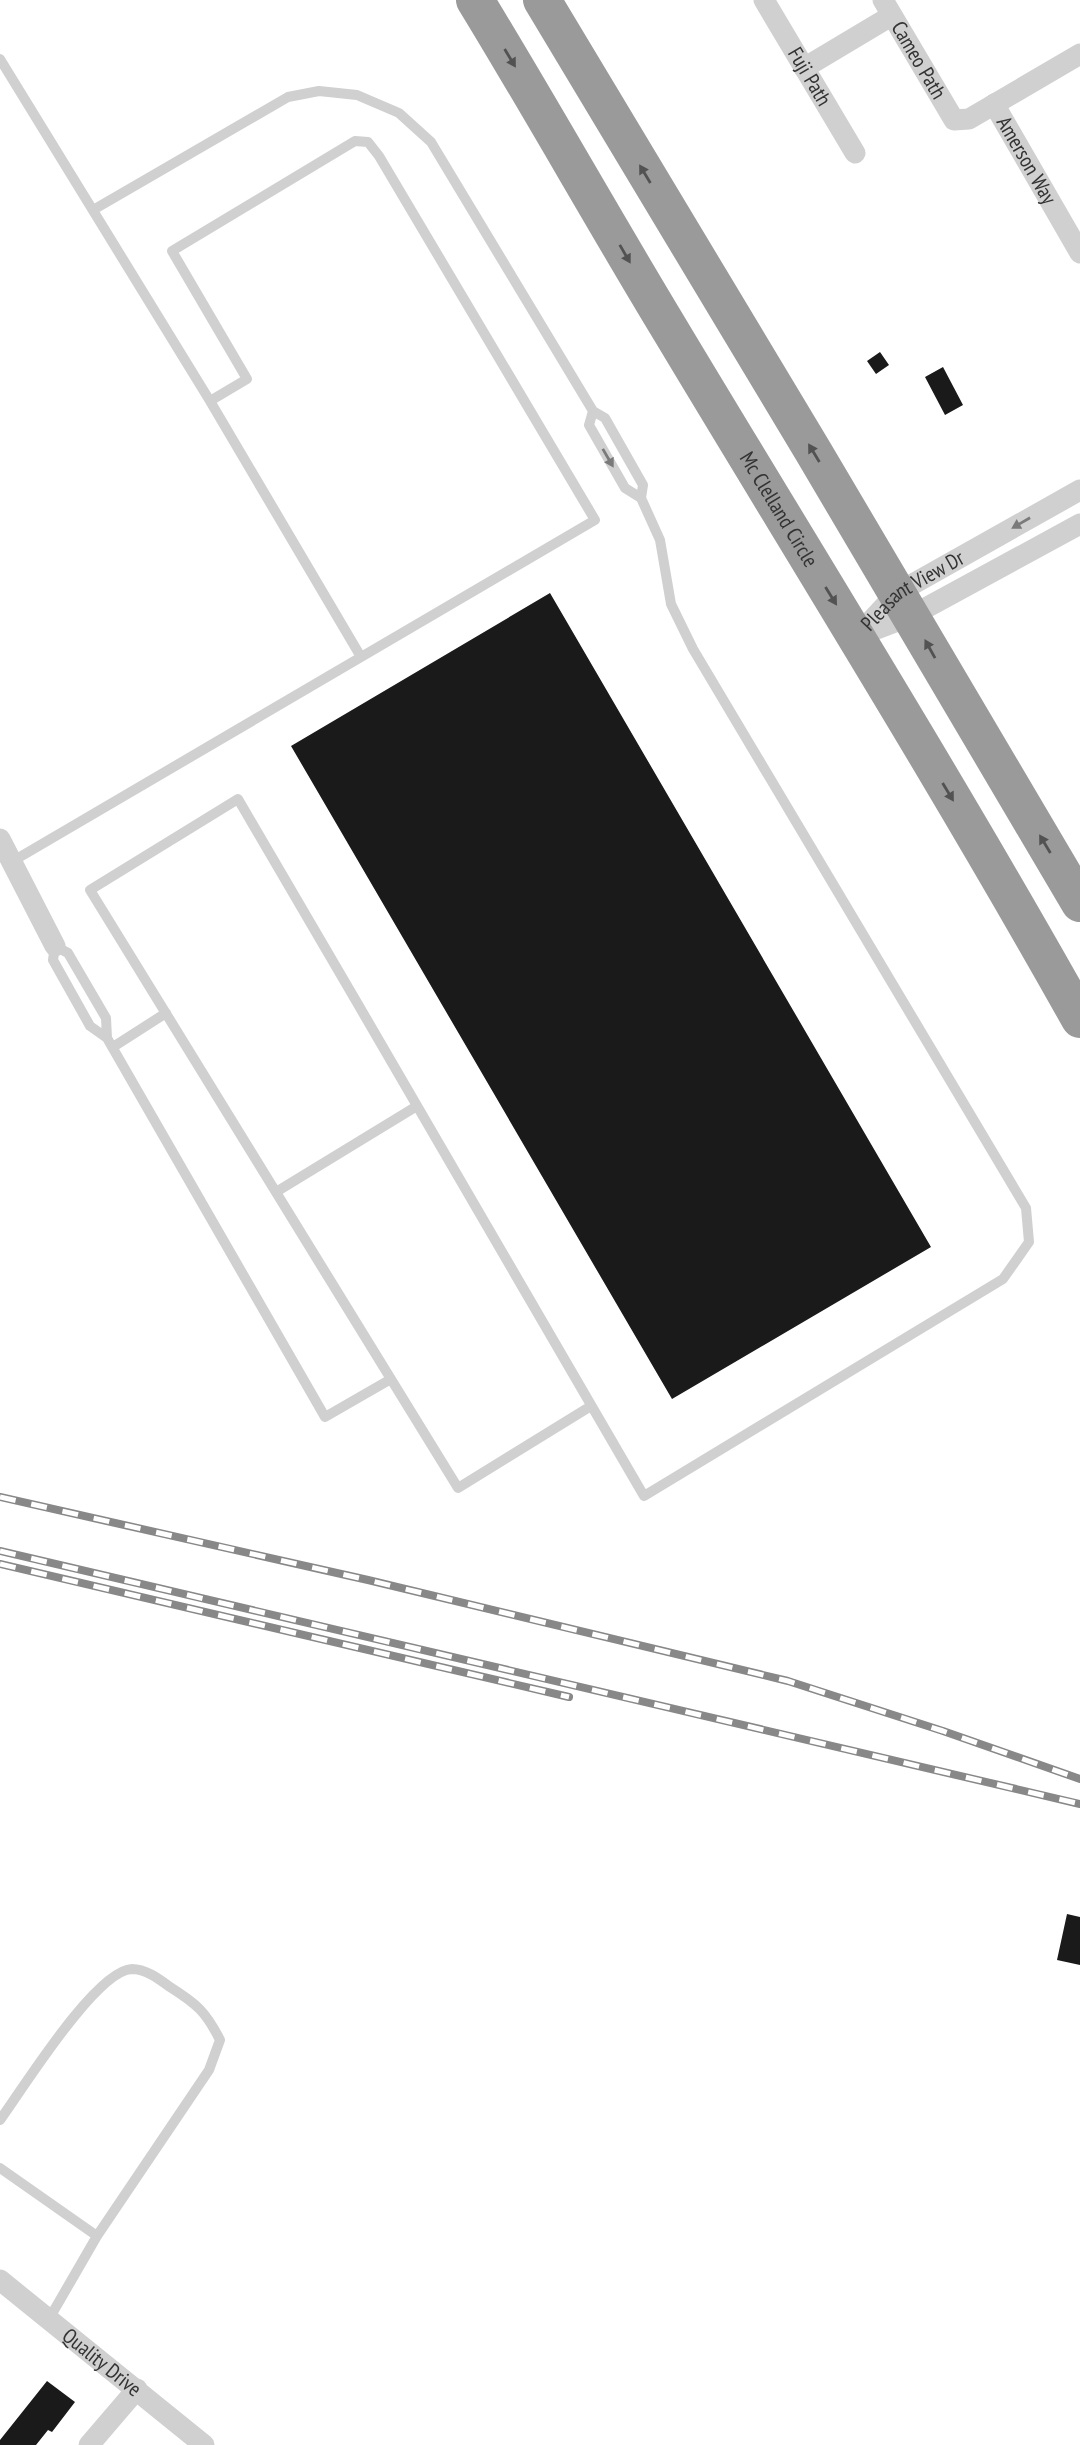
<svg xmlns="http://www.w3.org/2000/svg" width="1080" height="2445" viewBox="0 0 1080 2445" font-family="'PT Sans Narrow',sans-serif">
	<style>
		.building { fill: #1a1a1a }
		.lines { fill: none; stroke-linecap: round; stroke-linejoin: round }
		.lane { stroke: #d0d0d0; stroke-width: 10 }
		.street { stroke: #d0d0d0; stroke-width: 21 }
		.highway { stroke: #9a9a9a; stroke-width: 38 }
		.rail-casing { stroke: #888; stroke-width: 8 }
		.rail { stroke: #fff; stroke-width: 5; stroke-dasharray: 16; stroke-linecap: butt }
		.oneway { fill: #525252 }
		.oneway2 { fill: #7a7a7a }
		.labels { text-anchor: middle; stroke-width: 7; stroke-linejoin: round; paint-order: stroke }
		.street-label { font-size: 21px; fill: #333; stroke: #fff }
	</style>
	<rect width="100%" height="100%" fill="#fff"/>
	<path class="building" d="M880,352L889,365L876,374L867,361Z
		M943,367L963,405L945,415L925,377Z
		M550,593L931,1247L672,1399L291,746Z
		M1067,1914L1080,1917V1965L1057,1960Z
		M47,2381L75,2402L52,2432L48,2430L36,2445H0V2440Z"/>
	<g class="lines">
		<path class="lane" d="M0,59L210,401
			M93,210L288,97L319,91L357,95L399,113L431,142L593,411L605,418L643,485L641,498
			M13,861L595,520L379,156L368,142L355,141L172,251L247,379L210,401L361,657
			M55,946L68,953L106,1018L107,1038L90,1026L53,960Z
			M107,1038L325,1417L391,1379
			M113,1047L166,1013
			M276,1192L417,1106
			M591,1406L458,1488L90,890L238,799C374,1031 509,1264 644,1496L1003,1279L1029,1242L1026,1208L693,649L671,604L660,540L641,498L625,488L589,425L593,411
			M0,2120C22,2090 96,1970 132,1969C146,1969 159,1979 170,1987C197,2004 206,2012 220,2040L209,2070L97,2236L49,2319
			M0,2168L97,2236"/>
		<g class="street">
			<path id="s1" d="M764,0L855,153"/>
			<path id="s2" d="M883,0L954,120L969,119L1080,54"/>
			<path d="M804,68L891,16"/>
			<path id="s3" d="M994,104L1080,253"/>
			<path d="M861,635L911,616L1080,524"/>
			<path id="s4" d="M856,637L897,593L1080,490"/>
			<path d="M0,839L55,946"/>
			<path id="s5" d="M0,2280L204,2445"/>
			<path d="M89,2445L137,2389"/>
		</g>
		<g class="highway">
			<path id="s6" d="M475,0C541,108 603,219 669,328C807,558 949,785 1080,1019"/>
			<path d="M542,0L813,451L1080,903"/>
		</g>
		<defs>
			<path id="rail" d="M0,1497L368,1580L788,1681L943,1731L1080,1779
				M0,1551L1080,1804
				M0,1564L569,1697"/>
		</defs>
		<use href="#rail" class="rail-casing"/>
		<use href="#rail" class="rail"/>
	</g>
	<defs><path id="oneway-solid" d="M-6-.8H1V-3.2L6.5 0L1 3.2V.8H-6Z" transform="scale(1.75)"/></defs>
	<g class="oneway">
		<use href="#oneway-solid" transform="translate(510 58) rotate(59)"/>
		<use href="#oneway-solid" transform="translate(645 174) rotate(-121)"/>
		<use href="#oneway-solid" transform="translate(625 254) rotate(60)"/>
		<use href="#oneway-solid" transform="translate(814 453) rotate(-121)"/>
		<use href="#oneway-solid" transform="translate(831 596) rotate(58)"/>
		<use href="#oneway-solid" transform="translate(930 649) rotate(-119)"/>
		<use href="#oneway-solid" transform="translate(948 792) rotate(59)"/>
		<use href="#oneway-solid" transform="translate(1045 844) rotate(-121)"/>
	</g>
	<g class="oneway2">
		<use href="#oneway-solid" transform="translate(608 458) rotate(60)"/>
		<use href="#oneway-solid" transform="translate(1021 523) rotate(150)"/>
	</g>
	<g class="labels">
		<g class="street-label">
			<text dy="7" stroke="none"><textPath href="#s2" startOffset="70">Cameo Path</textPath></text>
			<text dy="7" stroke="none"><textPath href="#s1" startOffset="89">Fuji Path</textPath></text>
			<text dy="7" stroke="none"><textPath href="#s3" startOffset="65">Amerson Way</textPath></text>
			<text dy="7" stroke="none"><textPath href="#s6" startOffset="593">Mc Clelland Circle</textPath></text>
			<text dy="7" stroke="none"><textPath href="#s4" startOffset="74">Pleasant View Dr</textPath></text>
			<text dy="7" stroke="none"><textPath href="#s5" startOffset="131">Quality Drive</textPath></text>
		</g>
	</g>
</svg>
